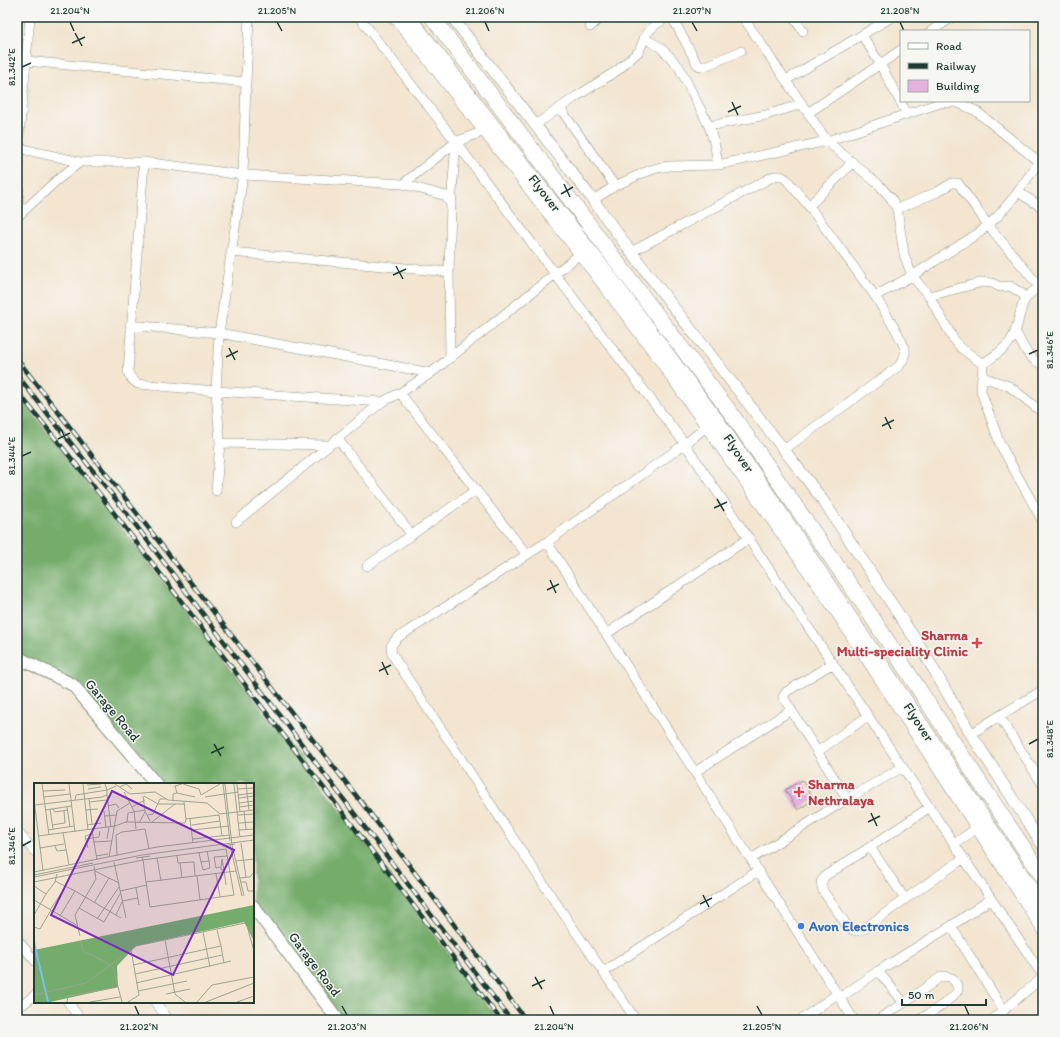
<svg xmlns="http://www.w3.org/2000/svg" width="1060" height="1037" viewBox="0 0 1060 1037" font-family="Itim,sans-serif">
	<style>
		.forest { fill: #74ac6b; stroke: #4a7450 }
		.building { fill: #e4b0df }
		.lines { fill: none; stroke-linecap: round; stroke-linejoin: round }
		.minor-casing { stroke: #899182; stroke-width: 10 }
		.tertiary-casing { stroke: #899182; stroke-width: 12 }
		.secondary-casing { stroke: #899182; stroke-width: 14 }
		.trunk-casing { stroke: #899182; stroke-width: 16 }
		.minor { stroke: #fff; stroke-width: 9 }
		.tertiary { stroke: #fff; stroke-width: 11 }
		.secondary { stroke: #fff; stroke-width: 12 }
		.trunk { stroke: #fff; stroke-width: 15 }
		.rail-casing { stroke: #1f3d34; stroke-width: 4.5 }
		.rail { stroke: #f6f6f2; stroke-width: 3; stroke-dasharray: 9; stroke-linecap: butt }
		.ticks { fill: none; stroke: #1f3d34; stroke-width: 1.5 }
		.health-dot { fill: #e0444e; stroke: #f6f6f2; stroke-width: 1.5 }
		.shop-dot { fill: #3f7fe0; stroke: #f6f6f2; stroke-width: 1.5 }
		.labels { text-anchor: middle; stroke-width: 3; stroke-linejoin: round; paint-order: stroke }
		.street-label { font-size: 14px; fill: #1f3d34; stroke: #f6f6f2 }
		.health-label { font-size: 14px; font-weight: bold; fill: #be3a42; stroke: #f6f6f2; text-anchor: end }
		.shop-label { font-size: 14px; font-weight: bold; fill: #366cbe; stroke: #f6f6f2; text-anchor: start }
		.inset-river { fill: none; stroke: #77c0ef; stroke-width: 2 }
		.inset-road { fill: none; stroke: #9ea292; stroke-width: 1 }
		.view { fill: #7b2cbf; fill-opacity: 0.15; stroke: #7b2cbf; stroke-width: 2 }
		.inset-edge { fill: none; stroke: #1f3d34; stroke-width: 2 }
		.neatline { fill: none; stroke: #1f3d34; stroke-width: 1.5 }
		.ticks-label { font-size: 10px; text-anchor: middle; fill: #1f3d34 }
	</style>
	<rect width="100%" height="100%" fill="#f6f6f2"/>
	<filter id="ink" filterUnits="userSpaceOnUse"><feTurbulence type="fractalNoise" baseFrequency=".025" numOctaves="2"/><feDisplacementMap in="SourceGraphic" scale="8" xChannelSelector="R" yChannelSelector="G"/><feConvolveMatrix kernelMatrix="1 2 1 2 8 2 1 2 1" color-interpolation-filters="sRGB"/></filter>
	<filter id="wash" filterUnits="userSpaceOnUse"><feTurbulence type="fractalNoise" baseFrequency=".012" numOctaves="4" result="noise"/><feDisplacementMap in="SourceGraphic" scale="16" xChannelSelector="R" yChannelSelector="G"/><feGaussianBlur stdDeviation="0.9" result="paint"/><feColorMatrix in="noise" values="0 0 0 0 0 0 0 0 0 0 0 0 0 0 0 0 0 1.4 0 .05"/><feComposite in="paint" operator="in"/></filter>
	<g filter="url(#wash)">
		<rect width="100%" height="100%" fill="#f3e5d0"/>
		<path class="forest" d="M17,393L355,829L498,1020H338L253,906V784H156L73,685L17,666Z"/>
		<g id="blocks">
			<path class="building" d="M802,780L814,799L798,810L785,790Z"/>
		</g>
	</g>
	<g filter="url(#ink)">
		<use href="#blocks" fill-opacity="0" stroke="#899182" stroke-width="1"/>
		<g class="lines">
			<defs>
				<path id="minor" d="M359,17L456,142L555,274L685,444L1043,976
					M672,17L697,64L700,66H705L741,51
					M743,17L827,141L878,184L891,198L897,209L904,254L912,276L929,296L953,338L961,348L983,364L981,391L1000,444L1043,522
					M793,17L803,31
					M590,27L601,17
					M931,31L953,17
					M862,35L880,64L907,114
					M644,38L660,47L670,57L679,67L709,126L715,146L718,165
					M26,61L246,82L249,17
					M786,80L892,17
					M560,108L615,186
					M808,113L901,50
					M535,125L577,96L618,70L639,51L647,33L656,24L668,17
					M709,126L766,115L802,104
					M18,148L80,162
					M144,162L128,371C129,377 132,380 138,384L216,391L382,402
					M403,184L446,196L451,205
					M1018,192L1043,208
					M593,200L615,186L643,173L657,168L670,166L718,165L827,141L940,103L956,102L976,111L1039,162
					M809,206L852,163
					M897,209L937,192L952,183H958L988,225L1043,291
					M19,215L18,148L30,17
					M17,217L56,181L80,162H144L243,175L403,184L456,142L484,131
					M231,252L449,272
					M631,252L774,176H781L786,179L809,206L875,296L897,332L905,348V354L903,360L899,366L785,449
					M875,296L912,276L980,232L998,216L1015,196L1043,156
					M929,296L983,282L992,283L1000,287L1010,286L1027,297
					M130,325L219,333L431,373
					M1015,331C1022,343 1028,361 1043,364
					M450,358L449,272L451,205L456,142
					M983,364C992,357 1005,350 1011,340C1022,324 1016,301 1035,290L1043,291
					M982,377L1009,386L1043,413
					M400,393L527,555
					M337,438L412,535
					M220,443L329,445
					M216,491L220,443L216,391L219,333L243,175L246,82
					M236,522L382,402L400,393L431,373L580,254
					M547,542L854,1020
					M367,566L476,490
					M606,634L749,538
					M17,668L26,662
					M999,716L1043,785
					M971,734L999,716L1043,690
					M817,752L868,716
					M695,772L791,710
					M847,799L903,767
					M930,807L870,847L905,899L964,858
					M17,831L35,852
					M954,844L977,828
					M870,847L825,876L821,882L823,891L848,927C853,931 857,932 864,929L905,899
					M751,859L847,799L783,697L786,692L833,663
					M951,926L991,899
					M17,939L35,961
					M603,972L758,871
					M840,998L878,971
					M68,1002L81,1020
					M155,1002L169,1020
					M904,1003L939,978L944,976L952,978C954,981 958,985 958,989C957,997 927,1015 919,1020
					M17,1009L35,995
					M636,1020L552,897L397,662L392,654L391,646L397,638L547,542L685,444L706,427
					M801,1020L837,994
					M885,1020L883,1016L904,1003L878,971L951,926L1004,1011
					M992,1020L1043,977"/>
				<path id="tertiary" d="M395,17L580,254L659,359L831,604L1043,930
					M452,17L593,200L631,252L822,499L923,651L971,734L1043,846"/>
				<path id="secondary" d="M17,657L73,685L156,784
					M253,906L338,1020"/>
				<path id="trunk" d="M395,17H396
					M408,17L604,270L716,420L772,501L1043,908
					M432,17L520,133L733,416L864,605L967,763L1043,877"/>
			</defs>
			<use href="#minor" class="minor-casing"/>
			<use href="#tertiary" class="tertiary-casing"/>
			<use href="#secondary" class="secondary-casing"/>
			<use href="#trunk" class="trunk-casing"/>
			<use href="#minor" class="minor"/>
			<use href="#tertiary" class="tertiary"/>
			<use href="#secondary" class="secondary"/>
			<use href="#trunk" class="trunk"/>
			<defs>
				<path id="rail" d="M17,359L372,816L526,1020
					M17,375L128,515L511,1020
					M17,391L88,479L501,1020"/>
			</defs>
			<use href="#rail" class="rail-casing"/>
			<use href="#rail" class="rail"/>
		</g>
	</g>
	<path class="ticks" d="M70,22L74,31M277,22L282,31M485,22L489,31M692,22L697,31M900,22L904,31M75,33L82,46M72,43L85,37M22,67L31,63M732,102L738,115M728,112L741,106M564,184L570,197M561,194L573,187M396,266L403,279M393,275L406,269M229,348L235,360M1029,354L1038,350M226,357L238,351M885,417L891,429M882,426L894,420M61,429L67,442M58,439L70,433M22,456L31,452M717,499L724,511M714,508L727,502M550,580L556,593M547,590L559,584M382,662L388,675M379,671L391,665M214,744L221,756M1029,744L1038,739M211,753L224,747M871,813L877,826M868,822L880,816M22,846L31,841M703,895L709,907M700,904L712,898M535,977L542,989M532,986L545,980M135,1006L139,1015M342,1006L347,1015M550,1006L554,1015M757,1006L762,1015M965,1006L969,1015"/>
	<g class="health-dot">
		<path d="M975 637h4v4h4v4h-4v4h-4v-4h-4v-4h4z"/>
		<path d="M797 786h4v4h4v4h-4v4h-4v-4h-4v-4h4z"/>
	</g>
	<circle class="shop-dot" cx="801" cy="926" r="4"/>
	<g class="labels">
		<g class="street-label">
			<text transform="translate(545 193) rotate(52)" y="5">Flyover</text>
			<text transform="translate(739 453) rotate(56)" y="5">Flyover</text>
			<text transform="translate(113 710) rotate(50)" y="5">Garage Road</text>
			<text transform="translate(919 722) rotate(57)" y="5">Flyover</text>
			<text transform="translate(315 964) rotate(53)" y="5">Garage Road</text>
		</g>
		<g class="health-label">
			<text x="968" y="640">Sharma<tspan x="968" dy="16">Multi-speciality Clinic</tspan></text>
			<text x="808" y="789" text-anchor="start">Sharma<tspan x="808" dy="16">Nethralaya</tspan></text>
		</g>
		<g class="shop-label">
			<text x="809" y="931">Avon Electronics</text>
		</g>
	</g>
	<g transform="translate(34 783)">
		<rect width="220" height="220" fill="#f3e5d0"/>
		<path d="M220,122V158L210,139L102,163L83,183L84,204L16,219H0V167Z" fill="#74ac6b"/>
		<path class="inset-river" d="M0,159L14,219"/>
		<path class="inset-road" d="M8,1L15,52M35,1L41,49M49,1L54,47M81,1L96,11L121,9L134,17L173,20L186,31L220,27M149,1L165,6L167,12L186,1M189,1L196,58M191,1L198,62L210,113M200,1L205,47M203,1L206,29M212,1L215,27M53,2L67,1M86,4L92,1L98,6M54,6L67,4M203,6L220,5M9,8L31,7M90,9L100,28L102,46M143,10L141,3L148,1M73,12L77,44M204,12L220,10M109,13L111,28L116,38M110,13L124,21H150M10,14L36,11M171,14L204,9M55,15L58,41M205,15L220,13M0,17L9,88M41,17L42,12L73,7L71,1M139,18V11L143,10L161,14M55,19L73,17M150,19L152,36L185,32M205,20L220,18M1,22L68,14L73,12V7L82,3M74,23L82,21L85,25M33,24L36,44M98,24L111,17M205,24L220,22M16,26L19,46M19,26L21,29L34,27M11,27L38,23M52,27L64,26M70,28L72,45M210,28L212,46M114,32L119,31L126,16H132M185,32L188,53M204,32L220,31M71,33L83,32M156,36L159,60M93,39L94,30L111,27M118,39L141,21M105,40L111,29M205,40L220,39M18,42L31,40L30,28M53,42L67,40M158,42L186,38M14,47L40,43M58,47L63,77M158,47L195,43M29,50L35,82M4,53L81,43L92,39L151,40L152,36M206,54L205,47L220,46M52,56L65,54L66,48M73,56L75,44M159,56L195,52M59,59L78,58M207,60L212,94M196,62L208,113M21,63L23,68L32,67M188,63L201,61M6,65L30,61M54,65L51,53L57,51M165,70L167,79L175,78L173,68M62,73L74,71M83,73L82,52L88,49L111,46L115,66M143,73L144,80L160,79L161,93M75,74L83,28L96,20M102,75L116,73M123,75L127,98M202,78L220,76M80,79L92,135M167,79L169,87L176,85L175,78M146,80L148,95M187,84L188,76L190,87M61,88L85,100M0,89L123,64L220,52M182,91L186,114M0,92L59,80M163,93L166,117M0,94L108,72L220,57M205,95L216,94L220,89M21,98L41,108L26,133M0,99L109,77L192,66L200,112L116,124L112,99L109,77L108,74M112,99L202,88M207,99H212L214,108H220M192,102L190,87H187V84L182,85L180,74L193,73M0,103L12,111L21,99L23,91M102,105L105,122M41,108L87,135M86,108L113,102M0,117L44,143M88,118L104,115M60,120L75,95M45,125L70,139L86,111M16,127L32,103M0,132L12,111M82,132L88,119M63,136L85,104M213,143L220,168M216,143L220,158M0,144L6,146L17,127M183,147L187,163M169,149L176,184M46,153L41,132L62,96L60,83M131,157L141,211L151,219M47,158L49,168L72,179L79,185L88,219M99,182L187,163L190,180M101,191L188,172M102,200L197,178M104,208L153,198M132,211L156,206M0,212L52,200L102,163L211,140M33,219L34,213L84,204M56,219L86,214M94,219L105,212L97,167M163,219L178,202L220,194M172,219L220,200M203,219L220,213"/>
		<path class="view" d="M78,8L200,67L139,192L17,132Z"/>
		<rect width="220" height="220" class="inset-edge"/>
	</g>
	<rect width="1060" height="1037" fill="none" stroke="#f6f6f2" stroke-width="44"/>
	<rect x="900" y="30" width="130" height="72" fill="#f6f6f2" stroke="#a0aca6"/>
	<rect x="908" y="43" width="20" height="6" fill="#ffffff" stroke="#a0aca6"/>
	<text x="936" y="50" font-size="12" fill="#1f3d34">Road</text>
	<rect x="908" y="63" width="20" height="6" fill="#1f3d34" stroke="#a0aca6"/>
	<text x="936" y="70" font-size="12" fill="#1f3d34">Railway</text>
	<rect x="908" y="80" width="20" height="12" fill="#e4b0df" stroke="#a0aca6"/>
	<text x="936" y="90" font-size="12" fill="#1f3d34">Building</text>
	<path d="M902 999v6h84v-6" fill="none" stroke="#1f3d34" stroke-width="2"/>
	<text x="908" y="999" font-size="12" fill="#1f3d34" stroke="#f6f6f2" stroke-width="3" paint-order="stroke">50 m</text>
	<rect x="22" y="22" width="1016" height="993" class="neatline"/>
	<g class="ticks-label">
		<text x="70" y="14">21.204°N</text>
		<text x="277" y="14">21.205°N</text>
		<text x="485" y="14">21.206°N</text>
		<text x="692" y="14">21.207°N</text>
		<text x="900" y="14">21.208°N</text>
		<text transform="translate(11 67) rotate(-90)" y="4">81.342°E</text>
		<text transform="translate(1049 350) rotate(-90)" y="4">81.346°E</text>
		<text transform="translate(11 456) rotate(-90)" y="4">81.344°E</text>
		<text transform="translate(1049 739) rotate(-90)" y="4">81.348°E</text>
		<text transform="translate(11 846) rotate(-90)" y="4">81.346°E</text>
		<text x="139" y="1030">21.202°N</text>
		<text x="347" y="1030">21.203°N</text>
		<text x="554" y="1030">21.204°N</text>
		<text x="762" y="1030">21.205°N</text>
		<text x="969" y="1030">21.206°N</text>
	</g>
</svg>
